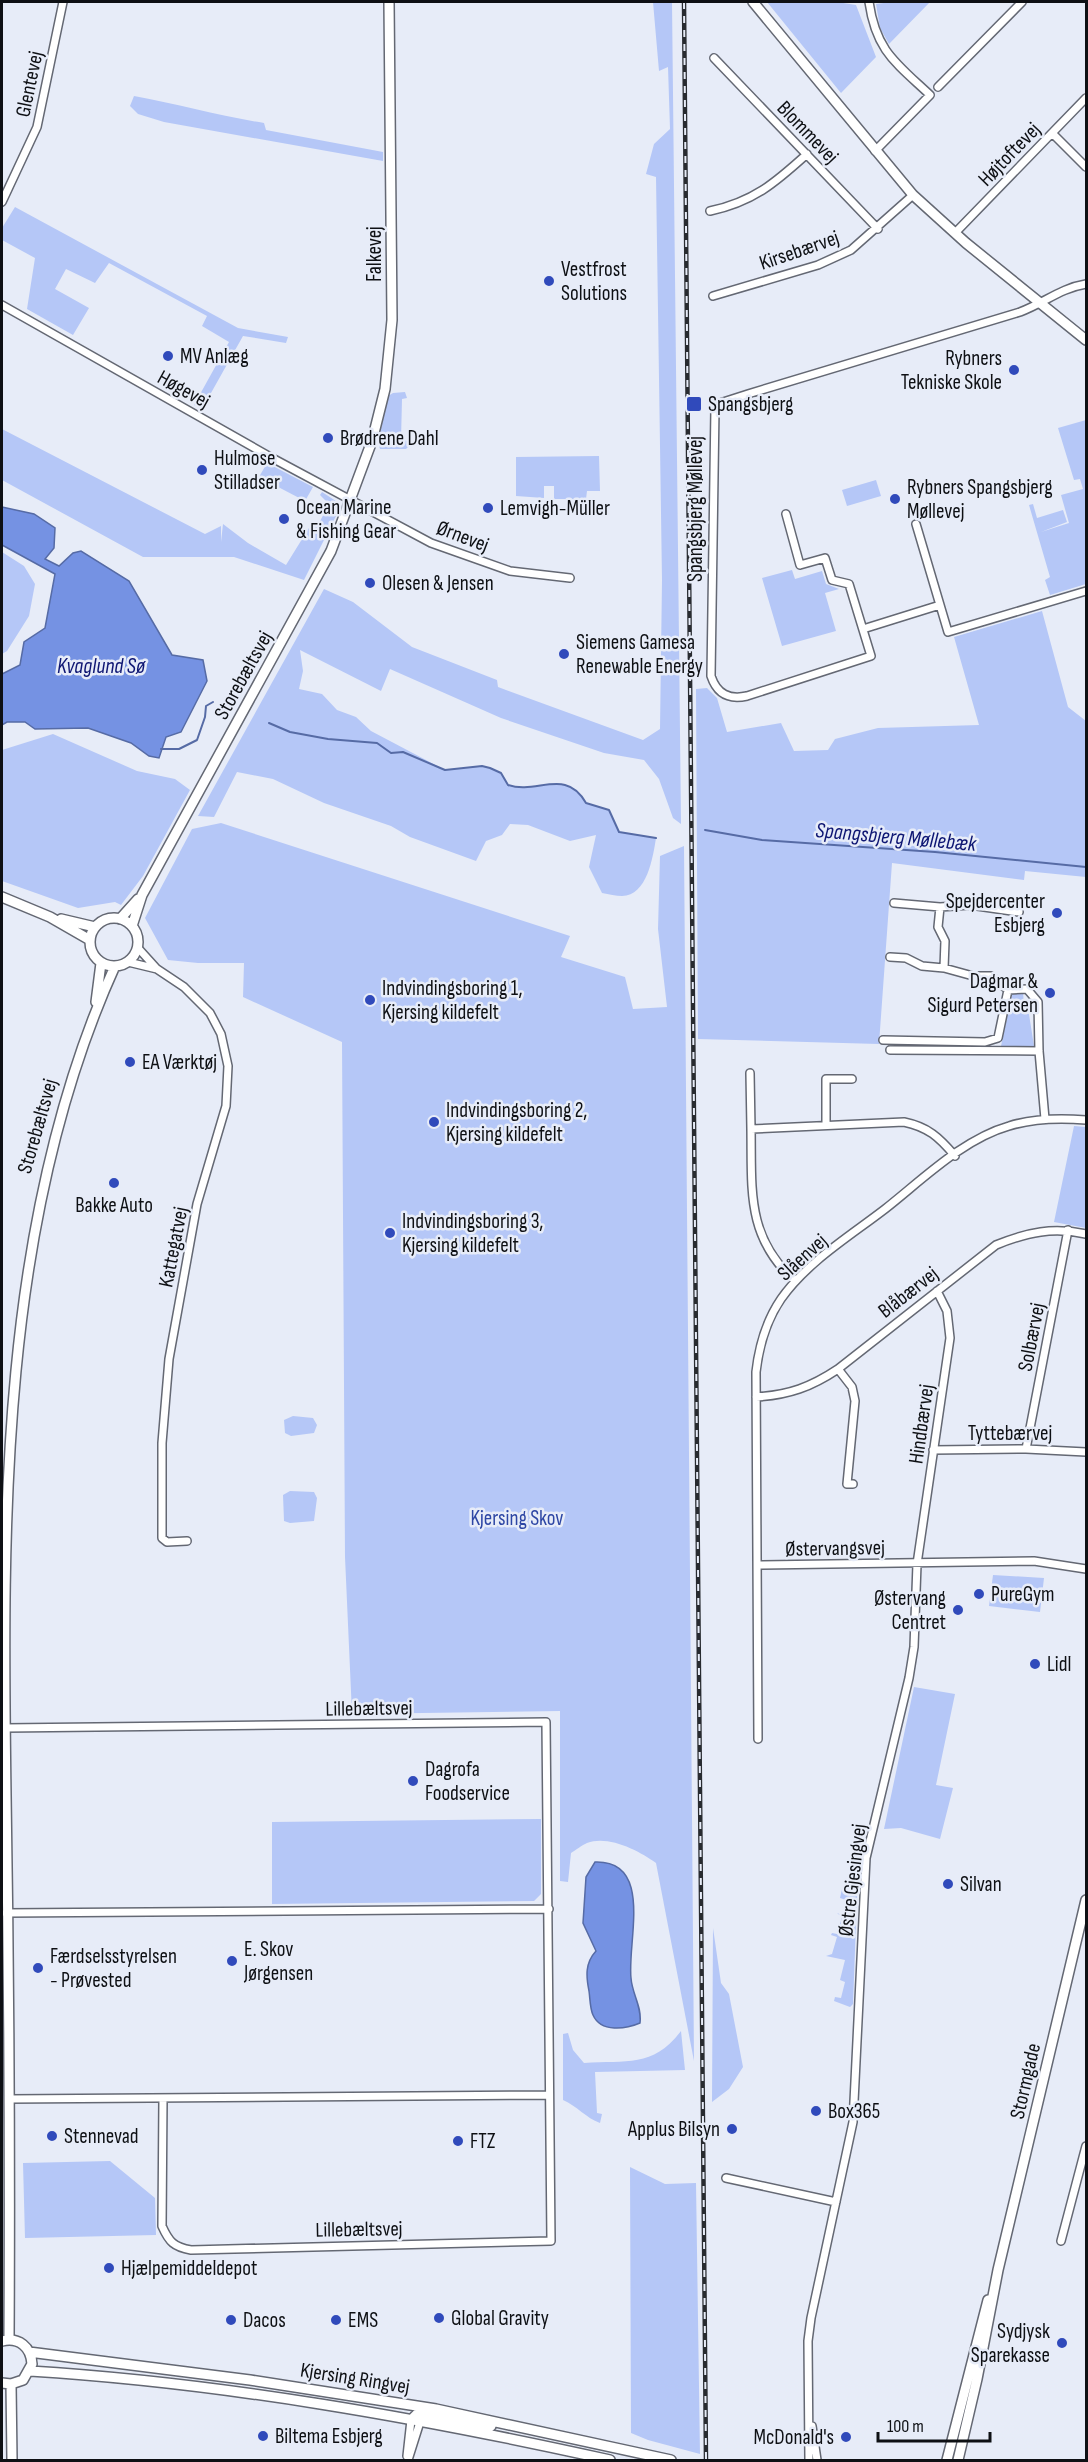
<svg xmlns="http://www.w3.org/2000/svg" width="1088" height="2462" viewBox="0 0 1088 2462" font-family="'Sofia Sans Condensed',sans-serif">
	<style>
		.green { fill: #b5c7f7 }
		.water { fill: #7592e3; stroke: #566ba5; stroke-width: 1.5 }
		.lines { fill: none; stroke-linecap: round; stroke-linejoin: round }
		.stream { stroke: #566ba5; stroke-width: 2 }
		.minor-casing { stroke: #646873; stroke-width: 10 }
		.tertiary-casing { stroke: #646873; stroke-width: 12 }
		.minor { stroke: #fff; stroke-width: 7 }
		.tertiary { stroke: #fff; stroke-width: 9 }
		.rail-casing { stroke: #282b30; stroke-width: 4.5 }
		.rail { stroke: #e7ecf8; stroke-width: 2; stroke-dasharray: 7; stroke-linecap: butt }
		.poi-dot { fill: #304abb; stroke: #e7ecf8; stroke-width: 2 }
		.labels { text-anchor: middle; stroke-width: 5; stroke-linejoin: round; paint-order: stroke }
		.street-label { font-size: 21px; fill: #0e1014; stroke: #e7ecf8 }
		.poi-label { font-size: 21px; fill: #0e1014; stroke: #e7ecf8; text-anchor: start }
		.park-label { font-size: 21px; fill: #2d46a4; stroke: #e7ecf8 }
		.water-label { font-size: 22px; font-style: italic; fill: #0e1673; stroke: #e7ecf8 }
	</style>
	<rect width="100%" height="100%" fill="#e7ecf8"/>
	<path class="green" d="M653,2H672L681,824L673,818L659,779L644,760L604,753L501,718L390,669L381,691L300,650L303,671L299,689L322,694L337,710L356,717L371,731L445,770L482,766L490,768L501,773L508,785C537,795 566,767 586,803L609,810L619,832L656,838C653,857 647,896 622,896C616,896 609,894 602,893L589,867L596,835L570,841L528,825L510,824L502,835L486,841L476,861L410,837L391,826L324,803L273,779L237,772L214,817L198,816L324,589L353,602L412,647L497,680L498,687L643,740L660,729L662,580L656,177L646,174L654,144L670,129L668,67L659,71Z
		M767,2H837L856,5L876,57L841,93Z
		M891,2H930L889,44L880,28L876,4Z
		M134,96C178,104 220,116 264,123L266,130L383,152V161L164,122L138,114L130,106Z
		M15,207L238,328L288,337L286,343L243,336L202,409L194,405L229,342L202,326L207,316L109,263L95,283L66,269L55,289L89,308L73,335L27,309L35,258L2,240V228Z
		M405,392L407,398L402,399L401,440L408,441V447L406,449H380L378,442L388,396L393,393Z
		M1086,420V584L1050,595L1045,580L1050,577L1029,505L1033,504L1037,518L1063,510L1067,522L1041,532L1069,523L1061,495L1083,489L1080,479L1074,480L1058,428Z
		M2,429L205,534L221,526V542L223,524L248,543L286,565L312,523L318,525L329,504L320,495L322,492L339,503V510L304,580L234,557H143L2,480Z
		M599,456L600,491H587L586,499H554V486H544V498L516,496V457Z
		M267,463L313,487L305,501L259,477Z
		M876,480L881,496L847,506L842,490Z
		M2,552L24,566L35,584L29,616L7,651L2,654Z
		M792,570L795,579L822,571L826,584L839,589L825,593L836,631L782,646L762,578Z
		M1042,611L1068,707L1086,721V877L1025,871L1024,880L892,863L879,1044L698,1039L696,689L707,688L717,698L727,732L781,723L794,751L828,750L835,739L878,728L979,725L954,637Z
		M53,734L137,771L175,779L190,790L143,876L121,905L115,902L78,908L2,881V750Z
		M221,823L570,936L561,957L625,977L633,1009L667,1007L658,929L660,856L684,846L694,2061L656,1863C639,1851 609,1835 587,1843C582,1845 576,1850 571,1853L568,1882L560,1881V1711L352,1714L345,1557L342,1042L243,997L244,963H198L168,960L145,918L192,829Z
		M1023,993L1024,1004L1028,1008L1034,1046H1001L1012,994Z
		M1074,1126L1086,1127V1228L1054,1222Z
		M293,1416L313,1418L317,1425L314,1433L291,1436L285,1433L284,1420Z
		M290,1491L314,1492L317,1498L314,1521L290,1523L284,1521L283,1495Z
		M993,1575L1044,1578L1040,1612L989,1606Z
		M914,1687L955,1694L936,1785L953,1788L940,1839L901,1828L884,1829Z
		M541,1819V1894L534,1901L272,1904V1822Z
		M842,1889L857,1896L853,2004L850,2007L834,2001L835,1997L841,1998L845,1982L840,1980L845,1960L826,1956L832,1954L837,1937L831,1935L832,1933L837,1934L842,1917L837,1913L842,1915L846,1900L840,1898Z
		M713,1928L721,1983L729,1994L743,2067L729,2089L712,2102Z
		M681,2031L685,2070L595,2072L597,2113L602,2114L600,2123C586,2118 577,2106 563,2100V2034L568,2033L573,2050L584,2063C627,2060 653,2068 681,2031Z
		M110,2161L155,2198L156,2235L25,2238L23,2163Z
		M630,2167L665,2184L696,2183L700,2454L648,2440L631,2433Z"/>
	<path class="water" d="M2,507L34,514L55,528L54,548L45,559L59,566L73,553L81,551L129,581L172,655L203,660L207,681L181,732L166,737L159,758L149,756L131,743L88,728L35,729L25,722H7L2,725V674L20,665L24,642L45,628L55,574L2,545Z
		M595,1862C654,1860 627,1942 631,1978C632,1994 642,2006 640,2023C626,2029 601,2033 593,2015C590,2009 590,1998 589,1991C586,1976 585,1963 596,1951L583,1923L586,1877Z"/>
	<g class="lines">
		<path class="stream" d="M269,723L290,732L328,739L377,743L391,753L403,752L445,770L482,766L490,768L501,773L508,785C537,795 566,767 586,803L609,810L619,832L656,838
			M161,749H179L197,740L205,717L206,706L213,702
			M705,830L762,840L935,852L1086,867"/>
		<defs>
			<path id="minor" d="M869,2C876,51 896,63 930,95L875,151
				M714,58L878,229
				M938,87L1022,2
				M1052,133L1086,167
				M2,202L37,127L63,2
				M710,211C753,202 775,183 807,154
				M955,233L1086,98
				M713,296L818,265L851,250L913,195
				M2,305L274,459L431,543L510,571L570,578
				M786,514L800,565L825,558L832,580L849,584L871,656L747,696C729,700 717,694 711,676L715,408L720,403L748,394L1020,312C1044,303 1061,288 1086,284
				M916,524L948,632L1086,591
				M863,629L940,605
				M894,903L940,907L970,905L1019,912
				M940,907L938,927L945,941L944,968
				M138,948L157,969L184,987L210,1013L221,1034L228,1066L226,1106L197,1204L169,1359L162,1443V1538L167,1542L187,1541
				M890,957L906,958L922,966L944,968L973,976H991L1008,990L1027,989L1038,1002L1039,1051L1045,1119
				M128,962L157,969
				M883,1040L985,1042L998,1038L1008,990
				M890,1050L1039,1051
				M750,1073L751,1129
				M826,1125V1079H852
				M795,1281C746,1237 752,1190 751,1129L904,1122C928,1127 939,1137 955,1156
				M838,1369L852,1387L855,1401L847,1484H853
				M756,1397C789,1395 811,1387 838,1369L996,1245C1028,1232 1053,1227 1086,1234
				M1026,1449L1068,1230
				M933,1450L1026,1449L1086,1452
				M757,1565L1034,1561L1086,1569
				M5,1728L546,1722L551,2241L191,2250C174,2247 169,2242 162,2226L163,2098
				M758,1739L756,1372C759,1346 766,1321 781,1299C807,1262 850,1236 885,1209C922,1180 963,1139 1009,1126C1034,1118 1061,1118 1086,1120
				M6,1913L549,1909
				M9,2099L549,2095
				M726,2178L836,2202
				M1061,2241L1086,2146
				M812,2426L817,2460
				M407,2456L411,2420
				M408,2460L420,2422
				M809,2460L808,2341L811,2318L853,2122L866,1858L909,1678L914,1647L917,1564L950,1338L947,1311L937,1291"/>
			<path id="tertiary" d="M753,2L913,195L966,243L1086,340
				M2,897L50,917L90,940
				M90 942a24 24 0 1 1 48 0a24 24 0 1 1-48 0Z
				M61,919L95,927
				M120,919L138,899
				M132,926L142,895L331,551L372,441L385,389L392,320L389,2
				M96,1002L101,963
				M9,2340C10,2158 9,1976 6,1795C2,1519 0,1219 115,966
				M2,2341C19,2337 31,2347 32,2364L23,2380L11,2384L2,2383
				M29,2352L250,2380L436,2409L671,2460
				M30,2371C225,2383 420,2418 610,2460
				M11,2384L12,2460
				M411,2420L417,2414L491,2426
				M947,2460L988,2300
				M958,2460L977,2379L998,2270L1086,1900"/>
		</defs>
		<use href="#minor" class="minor-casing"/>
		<use href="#tertiary" class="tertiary-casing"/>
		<use href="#minor" class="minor"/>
		<use href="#tertiary" class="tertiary"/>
		<defs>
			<path id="rail" d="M684,2L706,2460"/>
		</defs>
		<use href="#rail" class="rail-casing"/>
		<use href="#rail" class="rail"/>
	</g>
	<g class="poi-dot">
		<circle cx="549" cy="281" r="6"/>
		<circle cx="168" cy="356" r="6"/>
		<circle cx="1014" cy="370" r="6"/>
		<rect x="686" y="396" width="16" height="16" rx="3"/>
		<circle cx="328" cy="438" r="6"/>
		<circle cx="202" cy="470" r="6"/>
		<circle cx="895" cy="499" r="6"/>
		<circle cx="488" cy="508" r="6"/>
		<circle cx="284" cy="519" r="6"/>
		<circle cx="370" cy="583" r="6"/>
		<circle cx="564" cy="654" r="6"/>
		<circle cx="1057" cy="913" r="6"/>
		<circle cx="1050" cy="993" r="6"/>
		<circle cx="370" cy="1000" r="6"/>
		<circle cx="130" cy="1062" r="6"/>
		<circle cx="434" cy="1122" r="6"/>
		<circle cx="114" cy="1183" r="6"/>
		<circle cx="390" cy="1233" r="6"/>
		<circle cx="979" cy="1594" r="6"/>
		<circle cx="958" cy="1610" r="6"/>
		<circle cx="1035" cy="1664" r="6"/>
		<circle cx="413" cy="1781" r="6"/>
		<circle cx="948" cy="1884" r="6"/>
		<circle cx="232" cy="1961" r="6"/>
		<circle cx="38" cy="1968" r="6"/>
		<circle cx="816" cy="2111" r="6"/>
		<circle cx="732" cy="2129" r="6"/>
		<circle cx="52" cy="2136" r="6"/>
		<circle cx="458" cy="2141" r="6"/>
		<circle cx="109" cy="2268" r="6"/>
		<circle cx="439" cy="2318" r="6"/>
		<circle cx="231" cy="2320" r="6"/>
		<circle cx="336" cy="2320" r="6"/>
		<circle cx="1062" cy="2343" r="6"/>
		<circle cx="263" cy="2436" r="6"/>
		<circle cx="846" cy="2437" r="6"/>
	</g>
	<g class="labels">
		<g class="street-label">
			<text transform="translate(29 84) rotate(-78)" y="7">Glentevej</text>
			<text transform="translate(808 132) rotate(46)" y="7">Blommevej</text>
			<text transform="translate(1009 154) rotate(-46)" y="7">Højtoftevej</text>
			<text transform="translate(799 250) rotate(-19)" y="7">Kirsebærvej</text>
			<text transform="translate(374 254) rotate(-90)" y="7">Falkevej</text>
			<text transform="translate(184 389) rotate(29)" y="7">Høgevej</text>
			<text transform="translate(695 509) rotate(-90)" y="7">Spangsbjerg Møllevej</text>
			<text transform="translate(463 536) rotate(21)" y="7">Ørnevej</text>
			<text transform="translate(243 675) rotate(-61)" y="7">Storebæltsvej</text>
			<text transform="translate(37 1126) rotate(-74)" y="7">Storebæltsvej</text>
			<text transform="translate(173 1247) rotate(-79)" y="7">Kattegatvej</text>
			<text transform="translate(802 1257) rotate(-42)" y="7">Slåenvej</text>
			<text transform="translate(908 1292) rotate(-38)" y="7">Blåbærvej</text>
			<text transform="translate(1031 1337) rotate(-79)" y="7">Solbærvej</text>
			<text transform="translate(921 1424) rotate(-82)" y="7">Hindbærvej</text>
			<text x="1010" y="1440">Tyttebærvej</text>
			<text transform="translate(835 1548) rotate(-1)" y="7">Østervangsvej</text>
			<text transform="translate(369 1708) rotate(-1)" y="7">Lillebæltsvej</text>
			<text transform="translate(852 1880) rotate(-83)" y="7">Østre Gjesingvej</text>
			<text transform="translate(1025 2081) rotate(-77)" y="7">Stormgade</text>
			<text transform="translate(359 2229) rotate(-1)" y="7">Lillebæltsvej</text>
			<text transform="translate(355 2378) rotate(9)" y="7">Kjersing Ringvej</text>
		</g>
		<g class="poi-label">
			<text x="561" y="276">Vestfrost<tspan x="561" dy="24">Solutions</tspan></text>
			<text x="180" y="363">MV Anlæg</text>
			<text x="1002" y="365" text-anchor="end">Rybners<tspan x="1002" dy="24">Tekniske Skole</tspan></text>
			<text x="708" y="411">Spangsbjerg</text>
			<text x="340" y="445">Brødrene Dahl</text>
			<text x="214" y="465">Hulmose<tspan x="214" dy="24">Stilladser</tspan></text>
			<text x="907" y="494">Rybners Spangsbjerg<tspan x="907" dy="24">Møllevej</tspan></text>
			<text x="296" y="514">Ocean Marine<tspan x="296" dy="24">&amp; Fishing Gear</tspan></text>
			<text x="500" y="515">Lemvigh-Müller</text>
			<text x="382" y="590">Olesen &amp; Jensen</text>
			<text x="576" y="649">Siemens Gamesa<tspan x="576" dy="24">Renewable Energy</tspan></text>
			<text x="1045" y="908" text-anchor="end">Spejdercenter<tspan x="1045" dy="24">Esbjerg</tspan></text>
			<text x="1038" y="988" text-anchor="end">Dagmar &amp;<tspan x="1038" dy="24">Sigurd Petersen</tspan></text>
			<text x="382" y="995">Indvindingsboring 1,<tspan x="382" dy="24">Kjersing kildefelt</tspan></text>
			<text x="142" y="1069">EA Værktøj</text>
			<text x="446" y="1117">Indvindingsboring 2,<tspan x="446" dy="24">Kjersing kildefelt</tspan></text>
			<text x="114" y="1212" text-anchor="middle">Bakke Auto</text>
			<text x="402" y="1228">Indvindingsboring 3,<tspan x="402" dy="24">Kjersing kildefelt</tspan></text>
			<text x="991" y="1601">PureGym</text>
			<text x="946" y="1605" text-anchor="end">Østervang<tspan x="946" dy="24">Centret</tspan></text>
			<text x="1047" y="1671">Lidl</text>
			<text x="425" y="1776">Dagrofa<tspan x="425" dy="24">Foodservice</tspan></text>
			<text x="960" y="1891">Silvan</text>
			<text x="244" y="1956">E. Skov<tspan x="244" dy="24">Jørgensen</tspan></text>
			<text x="50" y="1963">Færdselsstyrelsen<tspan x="50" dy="24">- Prøvested</tspan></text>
			<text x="828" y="2118">Box365</text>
			<text x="720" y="2136" text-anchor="end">Applus Bilsyn</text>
			<text x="64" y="2143">Stennevad</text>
			<text x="470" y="2148">FTZ</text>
			<text x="121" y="2275">Hjælpemiddeldepot</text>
			<text x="451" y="2325">Global Gravity</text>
			<text x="243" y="2327">Dacos</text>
			<text x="348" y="2327">EMS</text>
			<text x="1050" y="2338" text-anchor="end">Sydjysk<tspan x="1050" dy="24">Sparekasse</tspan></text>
			<text x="275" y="2443">Biltema Esbjerg</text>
			<text x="834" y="2444" text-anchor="end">McDonald's</text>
		</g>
		<g class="park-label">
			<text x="517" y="1525">Kjersing Skov</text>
		</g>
		<g class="water-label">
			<text x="101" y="673">Kvaglund Sø</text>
			<text transform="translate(896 836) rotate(5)" y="8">Spangsbjerg Møllebæk</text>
		</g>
	</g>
	<rect width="1088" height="2462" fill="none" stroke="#0e1014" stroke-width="6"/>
	<path d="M878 2432v9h112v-9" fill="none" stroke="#0e1014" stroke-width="3"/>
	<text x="887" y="2432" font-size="18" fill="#0e1014" stroke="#e7ecf8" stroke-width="4.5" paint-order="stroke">100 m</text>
</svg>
